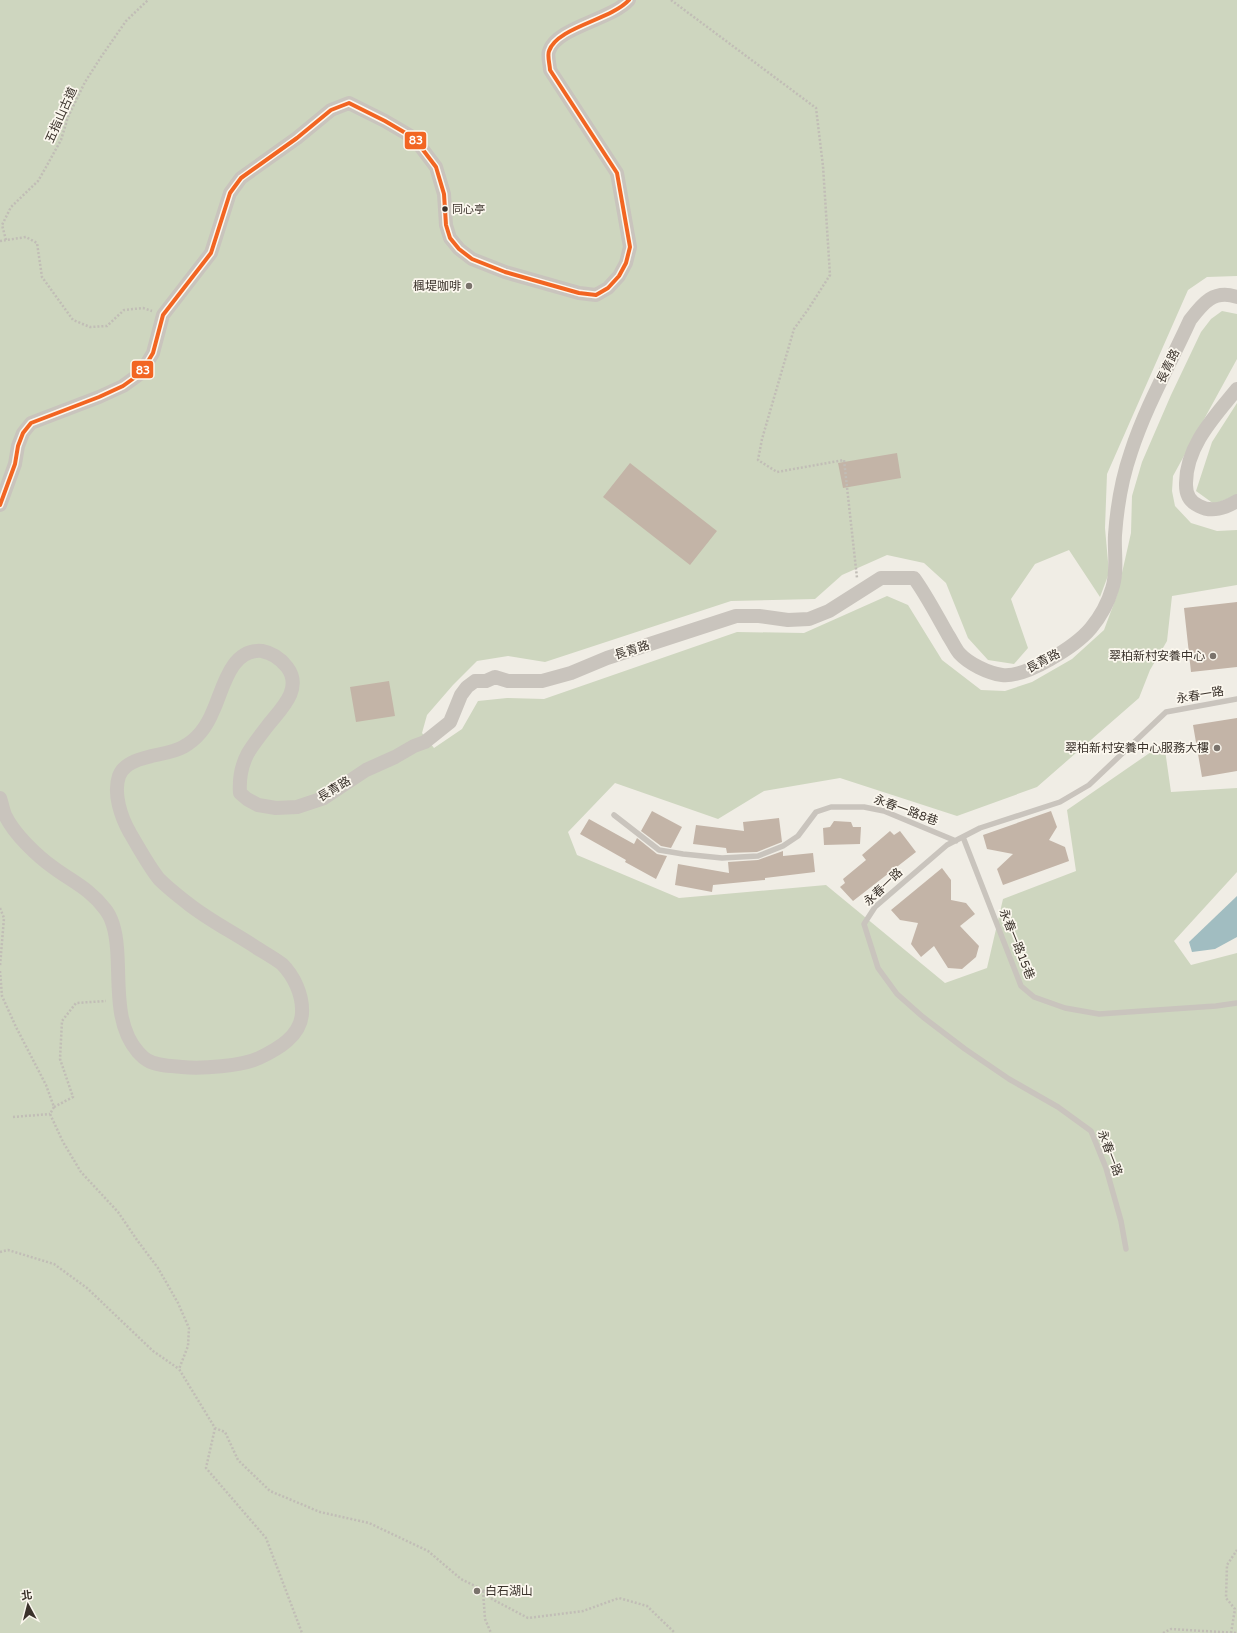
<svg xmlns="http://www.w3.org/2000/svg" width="1237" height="1633" viewBox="0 0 1237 1633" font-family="'Varela Round','Noto Sans TC',sans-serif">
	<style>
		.green { fill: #ced6bf }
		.water { fill: #a1bdc1 }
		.building { fill: #c3b4a7 }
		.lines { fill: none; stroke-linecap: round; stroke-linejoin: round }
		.path { stroke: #c1bdb6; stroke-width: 2.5; stroke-dasharray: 2 2; stroke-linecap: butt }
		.service { stroke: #c9c4bd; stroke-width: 5.5 }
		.tertiary { stroke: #c9c4bd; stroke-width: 14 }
		.bus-1-casing { stroke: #fbf7ee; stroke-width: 7 }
		.bus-1 { stroke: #f26522; stroke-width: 4 }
		.bus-dot { fill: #3a322b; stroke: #fbf7ee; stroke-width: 1.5 }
		.poi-dot { fill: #7a736c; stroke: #fbf7ee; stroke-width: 1.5 }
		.labels { text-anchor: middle; stroke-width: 3.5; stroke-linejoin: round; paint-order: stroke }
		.bus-label { font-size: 11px; fill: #3a322b; stroke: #fbf7ee; text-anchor: start }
		.street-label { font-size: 12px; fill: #3a322b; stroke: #fbf7ee }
		.poi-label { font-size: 12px; fill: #3a322b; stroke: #fbf7ee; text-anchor: end }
		.line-badge { stroke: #fbf7ee; stroke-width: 1.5 }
		.badge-label { font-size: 11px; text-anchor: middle; font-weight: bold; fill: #fff }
	</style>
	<rect width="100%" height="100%" fill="#f0ede5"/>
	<path class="green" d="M0,0H1237V276L1207,277L1188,290L1107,474L1105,528L1109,573L1100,597L1069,550L1035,564L1011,599L1028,648L1014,664L988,660L968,638L946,583L924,563L887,555L842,575L815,599L731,601L545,662L508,656L477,661L453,685L427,715L422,733L434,748L462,729L478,701L507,698L544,699L737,632L804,633L887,596L908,605L942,660L981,690L1005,691L1032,682L1072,659L1104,630L1117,595L1131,533L1132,496L1142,462L1171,395L1201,332L1211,319L1222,311L1237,314V359L1173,476L1172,491L1175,506L1191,523L1217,531L1237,530V585L1172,596L1167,641L1150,670L1139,698L1037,787L957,816L840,778L764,791L718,819L615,783L568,832L577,855L679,898L826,885L945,983L987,968L1003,899L1076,871L1067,810L1164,743L1171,792L1237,788V872L1174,941L1191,965L1237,953V1633H0Z
		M1237,403V495L1214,504L1196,491L1212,442Z"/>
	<path class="water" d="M1237,896V937L1215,949L1192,952L1189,942Z"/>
	<path class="building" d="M897,453L901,478L843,488L838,463Z
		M630,463L717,531L690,565L603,497Z
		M1237,602V667L1191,672L1184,608Z
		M389,681L395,716L356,722L350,687Z
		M1237,718V771L1202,777L1193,725Z
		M652,811L682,827L671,848L661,846L641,831Z
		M1051,811L1057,827L1049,840L1065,847L1069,861L1003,885L997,869L1013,854L987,849L983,835Z
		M779,818L782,842L757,852L727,853L726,848L693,844L696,825L744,831L743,822Z
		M589,819L634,844L637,838L657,854L667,856L656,879L625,862L626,860L580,834Z
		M834,821L851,822L853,827H861L860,844L824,845L823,828L830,827Z
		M890,831L894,835L900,831L916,852L853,901L840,887L845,883L843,879L866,860L862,855Z
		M783,851V856L813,853L815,872L765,878V880L713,885L712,892L675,885L678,864L729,873L728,862L758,860Z
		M942,868L951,880V900L966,903L975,914L960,926L979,946L976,957L962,969L948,968L934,946L921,957L911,944L918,923L900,920L891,910Z"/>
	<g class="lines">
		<path class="path" d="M671,0L816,108L823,166L830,275L809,308L794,329L762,439L758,460L777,472L844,460L857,578
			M6,240L2,225L11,207L38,181L46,167L61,140L68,117L85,82L101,57L126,21L148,0
			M0,241L26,237L37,243L42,277L73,320L90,327L107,326L124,310L143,308L152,311
			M0,908L4,918L0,966
			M0,971L2,996L16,1027L46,1085L54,1107L50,1114L63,1142L81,1172L118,1212L137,1240L158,1268L178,1303L189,1328L188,1346L179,1369L215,1428L225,1432L238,1460L270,1491L320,1512L369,1523L428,1551L461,1579L483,1590L490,1598L528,1618L583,1611L619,1598L647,1606L675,1633
			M54,1107L73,1097L60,1059L62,1021L76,1003L106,1001
			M13,1117L50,1114
			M0,1252L8,1250L54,1264L87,1288L153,1351L179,1369
			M215,1428L206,1468L266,1538L302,1633
			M483,1591L485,1619L491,1633
			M1163,1633L1171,1629L1237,1633
			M1231,1633L1235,1609L1226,1598L1227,1565L1237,1550"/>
		<path class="service" d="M614,815L659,850L683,854L722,858L758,856L783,846L798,836L816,812L831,807H864L884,811L956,841
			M963,837L1021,986L1034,997L1065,1008L1099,1014L1216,1006L1237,1003
			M1126,1249L1121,1221L1106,1168L1091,1131L1058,1107L1009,1079L965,1049L923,1017L897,994L878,968L864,924L875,907L947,845L980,828L1060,802L1089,785L1166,712L1237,699"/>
		<path class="tertiary" d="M1237,389C1215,416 1185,447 1186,485C1186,495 1190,502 1199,506C1212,513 1225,508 1237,501
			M0,505L15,464L18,446L23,433L31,423L99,397L123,386L141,373L153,353L163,315L211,253L230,193L241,178L297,138L331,110L349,103L385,121L414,138L436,167L444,194L446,225L450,238L459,249L472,259L505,272L579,293L596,295L608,288L619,276L626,263L630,247L617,173L550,70C550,65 547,56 549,51C557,27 611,20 629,0
			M0,798C2,804 3,810 5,815C14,834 37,856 54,868C73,882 90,889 105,909C114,920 116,935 117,948C120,982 114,1025 138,1052C141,1055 143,1058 147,1060C157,1066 170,1066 182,1067C201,1069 242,1066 259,1058C278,1049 301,1036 302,1013C303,995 294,976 282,964C274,958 265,953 257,948C233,932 208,920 186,902C177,895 167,887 159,879C148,865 139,848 130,833C121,817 113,794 119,776C127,754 166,757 183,747C198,739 207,726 213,711C223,690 230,648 262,651C273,653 280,658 287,667C303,688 282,708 269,724C262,733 254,743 248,753C241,766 239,779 240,793L247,799L258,805L276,808L297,807L324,798L366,770L395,757L414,746L425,742L450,722L461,695L467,687L475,681H486L495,677L508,681H542L571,673L607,658L736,616H759L788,620L809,619L829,611L881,578H914C927,596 937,616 948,635C952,641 955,648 959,653C969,664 988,673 1002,675C1026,678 1076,646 1091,628C1100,617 1108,603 1112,589C1118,572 1114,552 1115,535C1117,507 1122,478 1131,452C1146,406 1170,364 1190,320C1203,303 1214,289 1237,297"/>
		<defs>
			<path id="bus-1" d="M0,505L15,464L18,446L23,433L31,423L99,397L123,386L141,373L153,353L163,315L211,253L230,193L241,178L297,138L331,110L349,103L385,121L414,138L436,167L444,194L446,225L450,238L459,249L472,259L505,272L579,293L596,295L608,288L619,276L626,263L630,247L617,173L550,70C550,65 547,56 549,51C557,27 611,20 629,0"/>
		</defs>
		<use href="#bus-1" class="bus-1-casing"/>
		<use href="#bus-1" class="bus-1"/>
	</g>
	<circle class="bus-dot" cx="445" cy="209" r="3.5"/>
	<g class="poi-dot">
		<circle cx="469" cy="286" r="4"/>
		<circle cx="1213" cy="656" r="4"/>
		<circle cx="1217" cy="748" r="4"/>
		<circle cx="477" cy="1591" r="4"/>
	</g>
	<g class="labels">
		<g class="bus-label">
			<text x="452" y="213">同心亭</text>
		</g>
		<g class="street-label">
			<text transform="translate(61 115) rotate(-66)" y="4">五指山古道</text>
			<text transform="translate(1168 366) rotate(-64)" y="4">長青路</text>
			<text transform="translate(632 650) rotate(-18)" y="4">長青路</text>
			<text transform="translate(1043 661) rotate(-28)" y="4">長青路</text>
			<text transform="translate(1200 695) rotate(-10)" y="4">永春一路</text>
			<text transform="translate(334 789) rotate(-31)" y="4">長青路</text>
			<text transform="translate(906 810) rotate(20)" y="4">永春一路8巷</text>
			<text transform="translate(883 887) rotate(-44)" y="4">永春一路</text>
			<text transform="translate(1017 944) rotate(68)" y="4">永春一路15巷</text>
			<text transform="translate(1110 1153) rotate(69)" y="4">永春一路</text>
		</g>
		<g class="poi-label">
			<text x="461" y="290">楓堤咖啡</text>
			<text x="1205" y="660">翠柏新村安養中心</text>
			<text x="1209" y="752">翠柏新村安養中心服務大樓</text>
			<text x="485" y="1595" text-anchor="start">白石湖山</text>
		</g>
	</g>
	<g class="line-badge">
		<rect x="404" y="131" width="23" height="19" rx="4" fill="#f26522"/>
		<rect x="131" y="360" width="23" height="19" rx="4" fill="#f26522"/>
	</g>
	<g class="badge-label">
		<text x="416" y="144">83</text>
		<text x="143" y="374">83</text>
	</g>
	<g transform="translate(28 1605) rotate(353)" stroke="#fbf7ee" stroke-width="3" paint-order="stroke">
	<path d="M0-3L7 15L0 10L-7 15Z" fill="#3a322b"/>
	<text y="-6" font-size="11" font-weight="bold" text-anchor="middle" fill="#3a322b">北</text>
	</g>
</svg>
